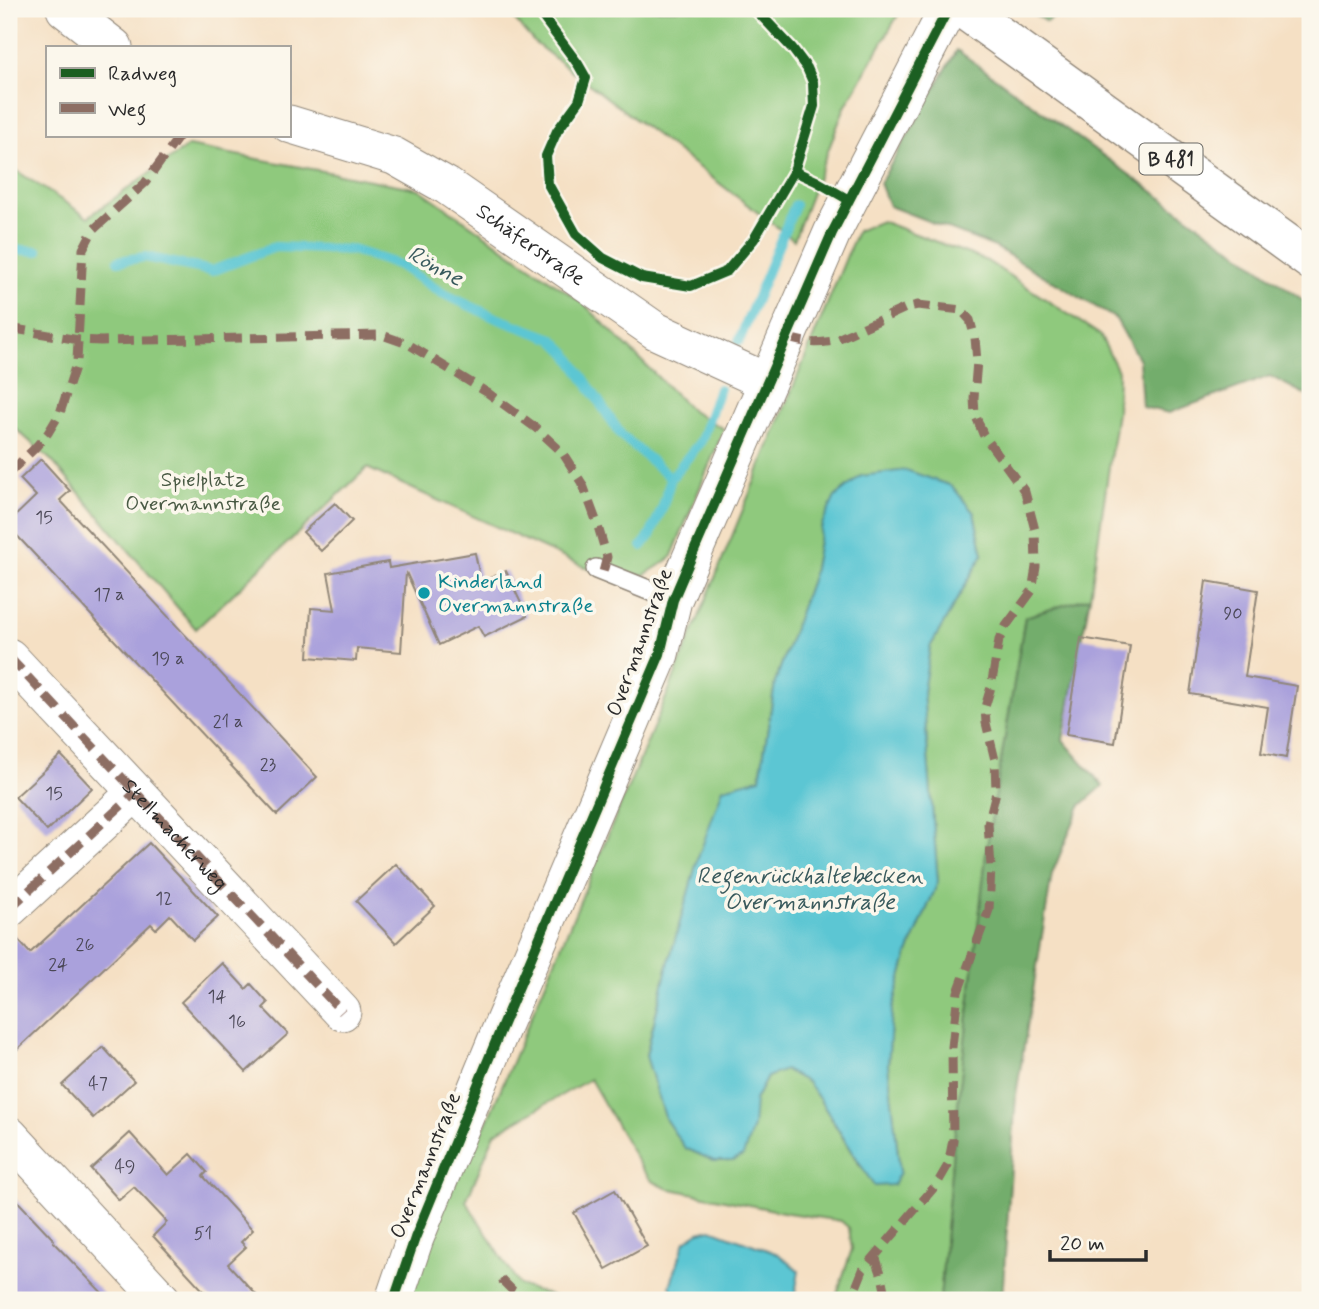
<svg xmlns="http://www.w3.org/2000/svg" width="1319" height="1309" viewBox="0 0 1319 1309" font-family="Mynerve,sans-serif">
	<style>
		.green { fill: #8fc97d; stroke: #5d7a54; stroke-width: 2; fill-rule: evenodd }
		.forest { fill: #73ad6c; stroke: #4f6c4c; stroke-width: 2 }
		.water { fill: #5bc6d3; stroke: #43787f; stroke-width: 2 }
		.lines { fill: none; stroke-linecap: round; stroke-linejoin: round }
		.stream { stroke: #5bc6d3; stroke-width: 10 }
		.building { fill: #aaa1dc }
		.service-casing { stroke: #908678; stroke-width: 22 }
		.minor-casing { stroke: #908678; stroke-width: 39 }
		.primary-casing { stroke: #908678; stroke-width: 41 }
		.service { stroke: #fff; stroke-width: 19 }
		.minor { stroke: #fff; stroke-width: 37 }
		.primary { stroke: #fff; stroke-width: 38 }
		.quiet { stroke: #8d6e63; stroke-width: 9; stroke-dasharray: 18 9; stroke-linecap: butt }
		.cycleway-casing { stroke: #fbf7ec; stroke-width: 15 }
		.cycleway { stroke: #1b5e20; stroke-width: 10 }
		.culture-dot { fill: #0f9aa8; stroke: #fbf7ec; stroke-width: 2.5 }
		.labels { text-anchor: middle; stroke-width: 7; stroke-linejoin: round; paint-order: stroke }
		.number-label { font-size: 18px; fill: #4b4857 }
		.shield { fill: #fbf7ec; stroke: #696865; stroke-width: 2 }
		.shield-label { font-size: 19px; font-weight: bold; fill: #2b2b2b }
		.street-label { font-size: 21px; fill: #2b2b2b; stroke: #fbf7ec }
		.park-label { font-size: 21px; fill: #495a44; stroke: #fbf7ec }
		.culture-label { font-size: 21px; fill: #0d838f; stroke: #fbf7ec; text-anchor: start }
		.water-label { font-size: 23px; font-style: italic; fill: #395a5d; stroke: #fbf7ec }
	</style>
	<rect width="100%" height="100%" fill="#fbf7ec"/>
	<filter id="ink" filterUnits="userSpaceOnUse"><feTurbulence type="fractalNoise" baseFrequency=".0143" numOctaves="2"/><feDisplacementMap in="SourceGraphic" scale="14" xChannelSelector="R" yChannelSelector="G"/><feConvolveMatrix kernelMatrix="1 2 1 2 8 2 1 2 1" color-interpolation-filters="sRGB"/></filter>
	<filter id="wash" filterUnits="userSpaceOnUse"><feTurbulence type="fractalNoise" baseFrequency=".00686" numOctaves="4" result="noise"/><feDisplacementMap in="SourceGraphic" scale="28" xChannelSelector="R" yChannelSelector="G"/><feGaussianBlur stdDeviation="1.57" result="paint"/><feColorMatrix in="noise" values="0 0 0 0 0 0 0 0 0 0 0 0 0 0 0 0 0 1.4 0 .05"/><feComposite in="paint" operator="in"/></filter>
	<g filter="url(#wash)">
		<rect width="100%" height="100%" fill="#f5e0c4"/>
		<path class="green" d="M505,9H891L898,15L844,109L794,240L535,43Z
			M188,146L419,189L583,303L693,412L724,429L671,558L644,575L591,570L367,468L196,629L52,461L9,423V166L88,217Z
			M881,221L987,261L1100,335L1118,371L1117,412L1090,597L1025,617L987,846L953,1149L940,1300H835L852,1249L849,1228L841,1221L788,1213L666,1188L652,1181L642,1169L590,1079L495,1133L466,1201L519,1285L563,1300H409L443,1205L486,1124L667,695L857,231ZM974,513L983,554L930,647L923,692L938,882L908,953L892,1010L888,1065L900,1172L860,1166L820,1100L807,1082L785,1069L767,1077L755,1100L733,1161H714L685,1148L666,1120L646,1055L667,968L760,778L775,683L813,574L822,524Z"/>
		<path class="forest" d="M1026,9H1065L1046,22Z
			M957,50L1310,305V397L1270,376L1169,413L1142,407L1139,360L1116,319L995,247L889,206L880,183Z
			M1090,597L1063,740L1103,786L1080,806L1052,874L1016,1095L1002,1300H940L953,1149L987,846L1025,617Z"/>
		<path class="water" d="M906,470L952,486L974,513L983,554L930,647L923,692L938,882L908,953L892,1010L888,1065L900,1172L893,1185L874,1186L820,1100L807,1082L785,1070L767,1077L755,1100L753,1127L743,1156L733,1161H714L685,1148L666,1120L646,1056L667,968L698,858L723,788L760,778L775,683L813,574L822,524L835,497L861,476Z
			M711,1229L778,1254L799,1271L794,1300H677L670,1286L685,1241L699,1232Z"/>
		<g class="lines">
			<path class="stream" d="M9,249L38,251
				M118,261L145,257L212,271L275,247L352,250L399,265L442,293L496,318L553,339L567,353L621,435L671,478
				M739,341L795,205
				M642,546L650,536L663,506L671,478L701,441L719,389"/>
		</g>
		<g id="blocks">
			<path class="building" d="M41,459L70,491L60,500L317,777L277,815L9,527V522L36,496L20,479Z
				M335,503L352,521L321,551L303,532Z
				M475,553L481,582L506,571L527,616L484,637L478,626L439,645L406,572L401,652L357,648L356,661L308,657L311,608L335,610L328,573L388,562L389,568Z
				M1206,581L1258,590L1245,677L1297,686L1286,758L1261,753L1268,707L1190,694Z
				M1081,638L1130,646L1115,743L1066,735Z
				M61,755L92,788L47,831L15,797Z
				M149,843L218,917L193,940L170,915L156,929L151,924L9,1057V930L30,953Z
				M396,864L435,906L396,943L356,901Z
				M222,963L246,989L251,984L268,1003L263,1008L288,1034L246,1072L181,1002Z
				M103,1047L134,1081L93,1118L62,1085Z
				M130,1133L168,1175L191,1154L207,1172L203,1176L253,1230L241,1242L246,1247L228,1264L261,1300H212L153,1236L167,1222L134,1187L119,1200L91,1169Z
				M615,1190L647,1246L606,1269L574,1213Z
				M9,1192L54,1240L53,1242L109,1300H16L9,1292Z"/>
		</g>
	</g>
	<g filter="url(#ink)">
		<use href="#blocks" fill-opacity="0" stroke="#908678" stroke-width="2"/>
		<g class="lines">
			<defs>
				<path id="service" d="M596,569L673,600"/>
				<g id="minor">
					<path d="M65,9L114,47"/>
					<path id="s1" d="M289,124L394,156L447,186L656,331L767,382"/>
					<path id="s2" d="M9,657L342,1012"/>
					<path d="M9,909L135,793"/>
					<path d="M9,1135L162,1300"/>
					<path d="M394,1300L415,1238L503,1024L660,654L673,600L688,565L832,233L948,9"/>
				</g>
				<path id="primary" d="M963,9L1310,260"/>
			</defs>
			<use href="#service" class="service-casing"/>
			<use href="#minor" class="minor-casing"/>
			<use href="#primary" class="primary-casing"/>
			<use href="#service" class="service"/>
			<use href="#minor" class="minor"/>
			<use href="#primary" class="primary"/>
			<path class="quiet" d="M9,328L79,340L101,341L382,335L408,344L488,393L536,428L562,452L583,485L597,523L607,557L603,572
				M786,337C802,343 816,344 833,341L908,307L918,305L961,310L970,320L975,338L977,361L974,398L975,414L983,434L1025,492L1035,530L1036,567L1032,591L1006,626L999,640L991,687L985,707L986,723L995,760L996,792L988,824L991,867L989,910L958,992L952,1047L953,1140L948,1165L937,1184L863,1270L851,1300
				M9,473L33,450L48,433L60,413L77,361L83,249L93,230L145,183L180,135
				M9,657L342,1012
				M9,909L135,793
				M875,1256L882,1276L887,1300
				M501,1279L513,1291L531,1300"/>
			<defs>
				<path id="cycleway" d="M537,9L578,64L586,78L579,101L557,131L546,156L548,184L576,234L603,258L642,278L691,286L727,271L754,239L794,171L816,181L849,200
					M755,9L792,48L807,68L813,82L814,106L794,171
					M394,1300L415,1238L503,1024L660,654L673,600L688,565L832,233L948,9"/>
			</defs>
			<use href="#cycleway" class="cycleway-casing"/>
			<use href="#cycleway" class="cycleway"/>
		</g>
	</g>
	<circle class="culture-dot" cx="424" cy="593" r="7"/>
	<g class="labels">
		<g class="number-label">
			<text x="44" y="523">15</text>
			<text x="109" y="600">17 a</text>
			<text x="1233" y="619">90</text>
			<text x="168" y="664">19 a</text>
			<text x="228" y="727">21 a</text>
			<text x="268" y="770">23</text>
			<text x="54" y="799">15</text>
			<text x="164" y="904">12</text>
			<text x="85" y="950">26</text>
			<text x="58" y="970">24</text>
			<text x="217" y="1002">14</text>
			<text x="237" y="1027">16</text>
			<text x="98" y="1089">47</text>
			<text x="125" y="1172">49</text>
			<text x="203" y="1239">51</text>
		</g>
		<rect class="shield" x="1139.5" y="143.5" width="63" height="31" rx="5"/>
		<g class="shield-label">
			<text x="1171" y="166">B 481</text>
		</g>
		<g class="street-label">
			<text dy="7" stroke="none"><textPath href="#s1" startOffset="273">Schäferstraße</textPath></text>
			<text transform="translate(639 642) rotate(-70)" y="7">Overmannstraße</text>
			<text dy="7" stroke="none"><textPath href="#s2" startOffset="243">Stellmacherweg</textPath></text>
			<text transform="translate(425 1165) rotate(-68)" y="7">Overmannstraße</text>
		</g>
		<g class="park-label">
			<text x="203" y="486">Spielplatz<tspan x="203" dy="24">Overmannstraße</tspan></text>
		</g>
		<g class="culture-label">
			<text x="438" y="588">Kinderland<tspan x="438" dy="24">Overmannstraße</tspan></text>
		</g>
		<g class="water-label">
			<text transform="translate(436 265) rotate(29)" y="8">Rönne</text>
			<text x="810" y="883">Regenrückhaltebecken<tspan x="810" dy="26">Overmannstraße</tspan></text>
		</g>
	</g>
	<rect width="1319" height="1309" fill="none" stroke="#fbf7ec" stroke-width="35"/>
	<rect x="46" y="46" width="245" height="91" fill="#fbf7ec" stroke="#a8a59f" stroke-width="2"/>
	<rect x="60" y="68" width="35" height="10" fill="#1b5e20" stroke="#a8a59f" stroke-width="2"/>
	<text x="108" y="80" font-size="21" fill="#2b2b2b">Radweg</text>
	<rect x="60" y="103" width="35" height="10" fill="#8d6e63" stroke="#a8a59f" stroke-width="2"/>
	<text x="108" y="116" font-size="21" fill="#2b2b2b">Weg</text>
	<path d="M1050 1250v10h96v-10" fill="none" stroke="#2b2b2b" stroke-width="3.5"/>
	<text x="1060" y="1250" font-size="21" fill="#2b2b2b" stroke="#fbf7ec" stroke-width="5" paint-order="stroke">20 m</text>
</svg>
